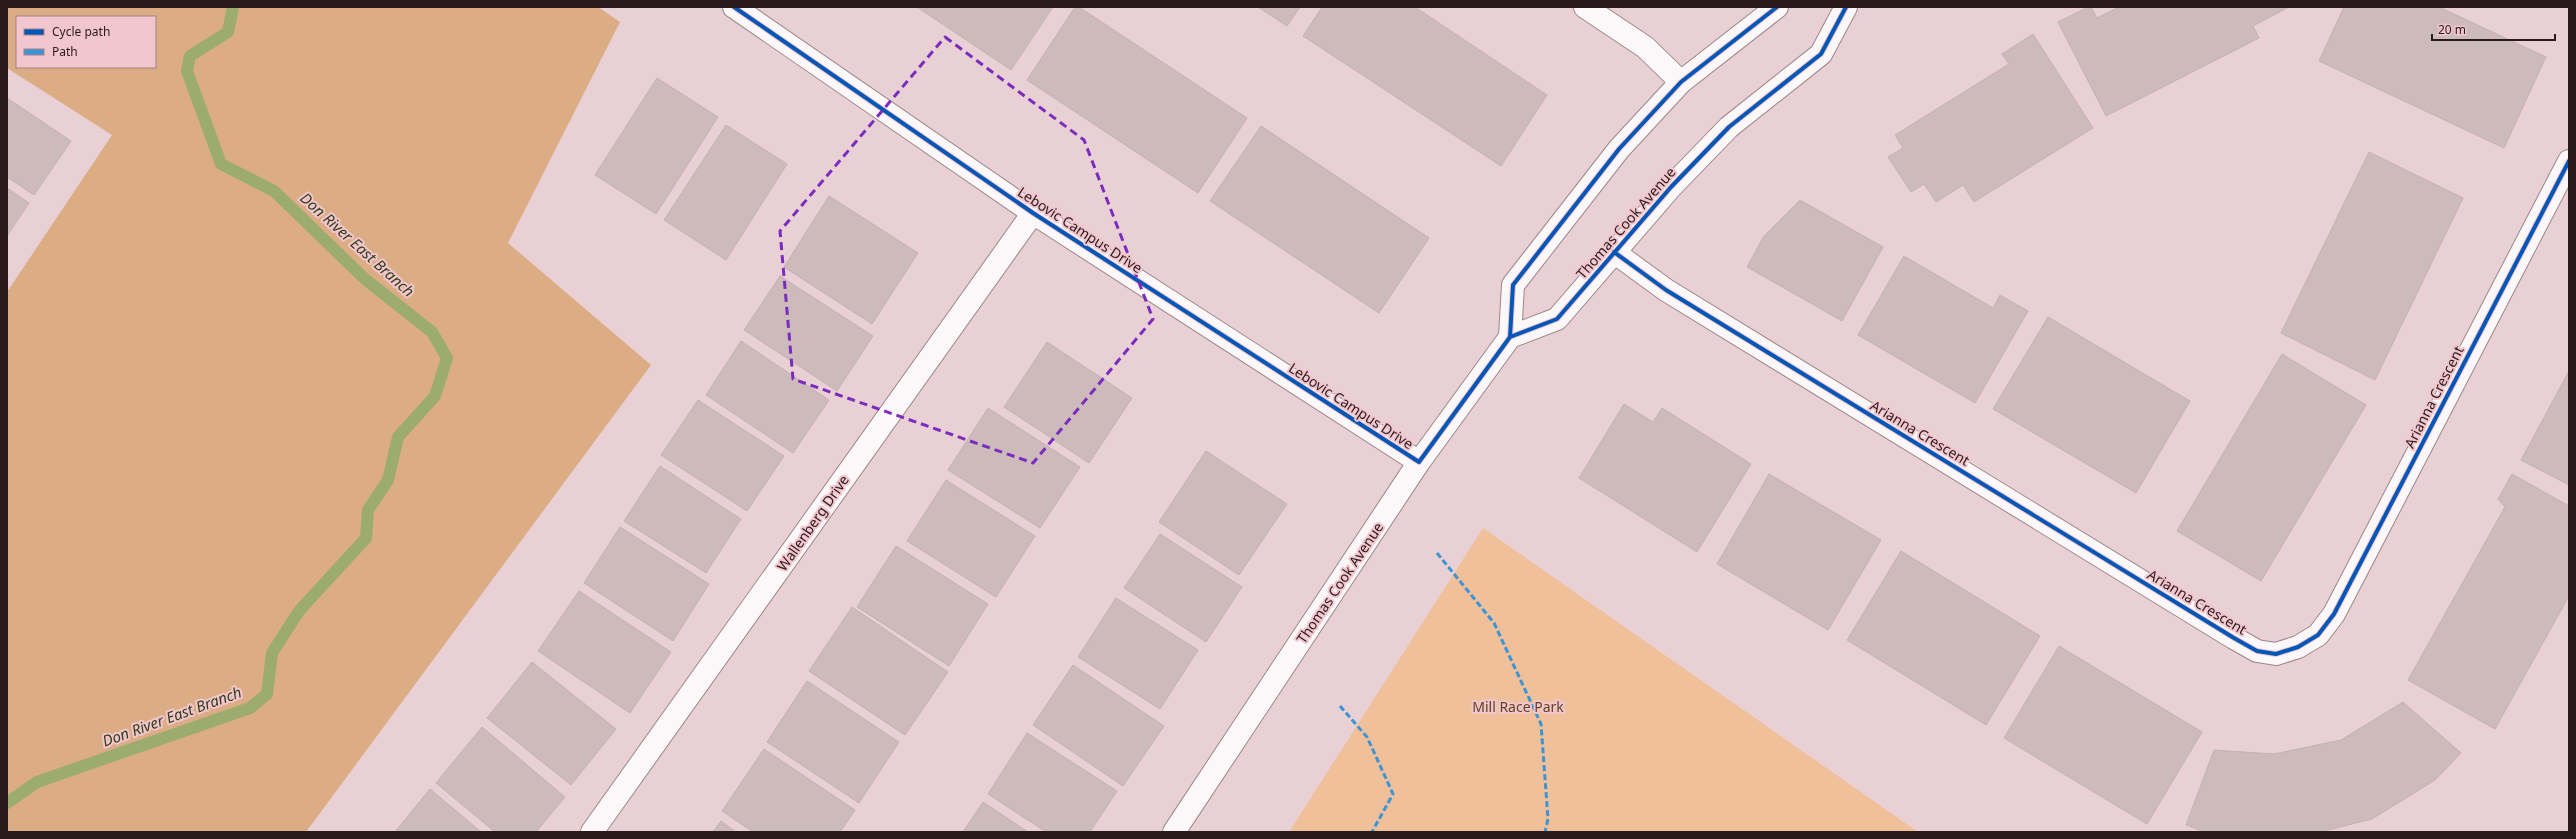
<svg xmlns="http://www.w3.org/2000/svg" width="2576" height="839" viewBox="0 0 2576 839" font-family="'Noto Sans',sans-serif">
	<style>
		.green { fill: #efc09a }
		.forest { fill: #dcac84; fill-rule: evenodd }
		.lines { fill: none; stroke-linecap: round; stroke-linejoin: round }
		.stream { stroke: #9cac70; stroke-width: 12 }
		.building { fill: #cdbabb; stroke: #c4b1b2 }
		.minor-casing { stroke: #9a888b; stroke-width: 24 }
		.tertiary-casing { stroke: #9a888b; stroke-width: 24 }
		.minor { stroke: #fcf8f9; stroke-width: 22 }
		.tertiary { stroke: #fcf8f9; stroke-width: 22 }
		.quiet { stroke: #3c94d5; stroke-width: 3; stroke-dasharray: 6 3; stroke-linecap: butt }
		.cycleway-casing { stroke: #f2c6cd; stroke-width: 6 }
		.cycleway { stroke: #0057b8; stroke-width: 4 }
		.marked { fill: none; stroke: #7b2cbf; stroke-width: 3; stroke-dasharray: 8 5; stroke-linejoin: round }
		.labels { text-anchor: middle; stroke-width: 4; stroke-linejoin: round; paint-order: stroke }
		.street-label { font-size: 14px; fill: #2a1a1d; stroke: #f2c6cd }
		.park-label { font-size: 14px; fill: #5f4222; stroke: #f2c6cd }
		.water-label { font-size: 15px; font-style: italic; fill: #2f3e19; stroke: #f2c6cd }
	</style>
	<rect width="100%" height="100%" fill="#e8d0d4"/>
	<path class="green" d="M1483,528L1918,832H1289Z"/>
	<path class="forest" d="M7,7H598L620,22L508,243L651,365L306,832H7V292L112,135L7,68ZM17,17H155V67H17Z"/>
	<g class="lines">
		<path class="stream" d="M7,803L37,782L250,708L267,694L272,653L299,611L366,538L368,510L388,480L398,437L435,396L447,358L432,332L365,279L274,191L221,164L187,71L190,56L228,32L233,7"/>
	</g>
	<path class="building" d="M917,7H1053L1011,70Z
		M1075,7H1079L1247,118L1198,193L1027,80Z
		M1258,7H1300L1287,26Z
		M1322,7H1415L1547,95L1501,166L1303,36Z
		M2088,7H2091L2097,18L2119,7H2289L2253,26L2259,38L2106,116L2058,22Z
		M2344,7H2439L2546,57L2504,148L2319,61Z
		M2033,34L2093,128L1974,202L1963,185L1936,202L1924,184L1911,192L1888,157L1903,148L1895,135L2009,64L2002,54Z
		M657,78L718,117L656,214L595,175Z
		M7,98L71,141L34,195L7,177Z
		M726,125L787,164L726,260L664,220Z
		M1261,126L1429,238L1379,313L1210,201Z
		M2369,152L2463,198L2375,380L2281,333Z
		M7,188L29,203L7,236Z
		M829,196L918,253L872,324L784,267Z
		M1800,200L1883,247L1842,321L1747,267L1764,236Z
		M1904,256L1993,308L2000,295L2028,311L1975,403L1858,335Z
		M780,276L873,336L837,391L744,330Z
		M2048,317L2190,401L2136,493L1993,409Z
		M741,341L829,400L793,453L706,395Z
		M1047,342L1132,398L1089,463L1004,407Z
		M2282,354L2366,405L2261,581L2177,531Z
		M2569,371V485L2521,460Z
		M698,400L784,456L747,511L661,455Z
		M1624,404L1653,422L1662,408L1751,464L1697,552L1579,478Z
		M988,408L1080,467L1040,528L948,470Z
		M1206,451L1287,504L1239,575L1159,522Z
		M660,466L741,519L706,573L624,521Z
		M1769,474L1881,540L1828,630L1717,564Z
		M2512,474L2569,506V596L2495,729L2408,680L2505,507L2498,499Z
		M946,480L1035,536L996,597L907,541Z
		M620,527L709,584L673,641L584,583Z
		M1160,534L1242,587L1206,642L1124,588Z
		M896,546L988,604L949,666L857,607Z
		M1901,551L2040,636L1986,725L1847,640Z
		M579,591L671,652L630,713L538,651Z
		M1116,598L1198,650L1160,709L1078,657Z
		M852,607L948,672L905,735L809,671Z
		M2059,646L2202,732L2147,824L2004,738Z
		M532,662L616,729L571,785L487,718Z
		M1073,665L1164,726L1123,786L1033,725Z
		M807,681L899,742L859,803L767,742Z
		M2403,702L2461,753L2435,780L2372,819L2320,832H2204L2186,825L2214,750L2274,754L2341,740Z
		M482,727L565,797L536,832H495L436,783Z
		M1027,733L1117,791L1090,832H1046L988,794Z
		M764,749L855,810L840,832H753L722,811Z
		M430,789L481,832H395Z
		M983,802L1028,832H963Z
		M721,821L736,832H713Z"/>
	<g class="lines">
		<defs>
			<path id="minor" d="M1585,7L1645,47L1681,82
				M1614,252L1666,290L2234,638L2257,651L2276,654L2298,647L2318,635L2334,614L2569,161
				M592,832L1033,213"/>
			<path id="tertiary" d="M734,7L1033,213L1419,462
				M1510,337L1513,285L1619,149L1681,82L1777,7
				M1174,832L1419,462L1510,337L1557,319L1671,187L1729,127L1821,54L1846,7"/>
		</defs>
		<use href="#minor" class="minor-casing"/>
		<use href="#tertiary" class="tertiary-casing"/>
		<use href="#minor" class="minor"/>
		<use href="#tertiary" class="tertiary"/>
		<path class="quiet" d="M1437,553L1494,623L1541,724L1548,819L1545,832
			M1340,706L1367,737L1393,794L1372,832"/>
		<defs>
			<path id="cycleway" d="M734,7L1033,213L1419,462L1510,337L1557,319L1671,187L1729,127L1821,54L1846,7
				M1614,252L1666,290L2234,638L2257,651L2276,654L2298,647L2318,635L2334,614L2569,161
				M1510,337L1513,285L1619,149L1681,82L1777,7"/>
		</defs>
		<use href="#cycleway" class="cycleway-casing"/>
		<use href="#cycleway" class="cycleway"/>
	</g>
	<path class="marked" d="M945,37L1084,140L1153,319L1033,463L793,379L780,231Z"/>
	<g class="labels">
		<g class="street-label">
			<text transform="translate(1626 223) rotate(-49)" y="5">Thomas Cook Avenue</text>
			<text transform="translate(1080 230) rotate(33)" y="5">Lebovic Campus Drive</text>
			<text transform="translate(2434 397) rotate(-63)" y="5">Arianna Crescent</text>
			<text transform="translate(1351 406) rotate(33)" y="5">Lebovic Campus Drive</text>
			<text transform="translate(1920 433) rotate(31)" y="5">Arianna Crescent</text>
			<text transform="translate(813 523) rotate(-55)" y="5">Wallenberg Drive</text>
			<text transform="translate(1340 583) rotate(-56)" y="5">Thomas Cook Avenue</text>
			<text transform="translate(2197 602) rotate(31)" y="5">Arianna Crescent</text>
		</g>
		<g class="park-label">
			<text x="1518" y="712">Mill Race Park</text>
		</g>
		<g class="water-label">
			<text transform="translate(357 245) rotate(42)" y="5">Don River East Branch</text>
			<text transform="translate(172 717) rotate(-20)" y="5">Don River East Branch</text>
		</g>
	</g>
	<rect width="2576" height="839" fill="none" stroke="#2a1a1d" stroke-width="16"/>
	<rect x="16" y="16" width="140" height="52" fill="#f2c6cd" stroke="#a28187"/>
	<rect x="24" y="29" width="20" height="6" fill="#0057b8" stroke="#a28187"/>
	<text x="52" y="36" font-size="12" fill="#2a1a1d">Cycle path</text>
	<rect x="24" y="49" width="20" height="6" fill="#3c94d5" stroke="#a28187"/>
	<text x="52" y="56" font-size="12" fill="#2a1a1d">Path</text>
	<path d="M2432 34v6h123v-6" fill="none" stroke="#2a1a1d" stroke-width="2"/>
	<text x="2438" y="34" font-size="12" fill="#2a1a1d" stroke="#f2c6cd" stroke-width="3" paint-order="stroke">20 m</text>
</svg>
